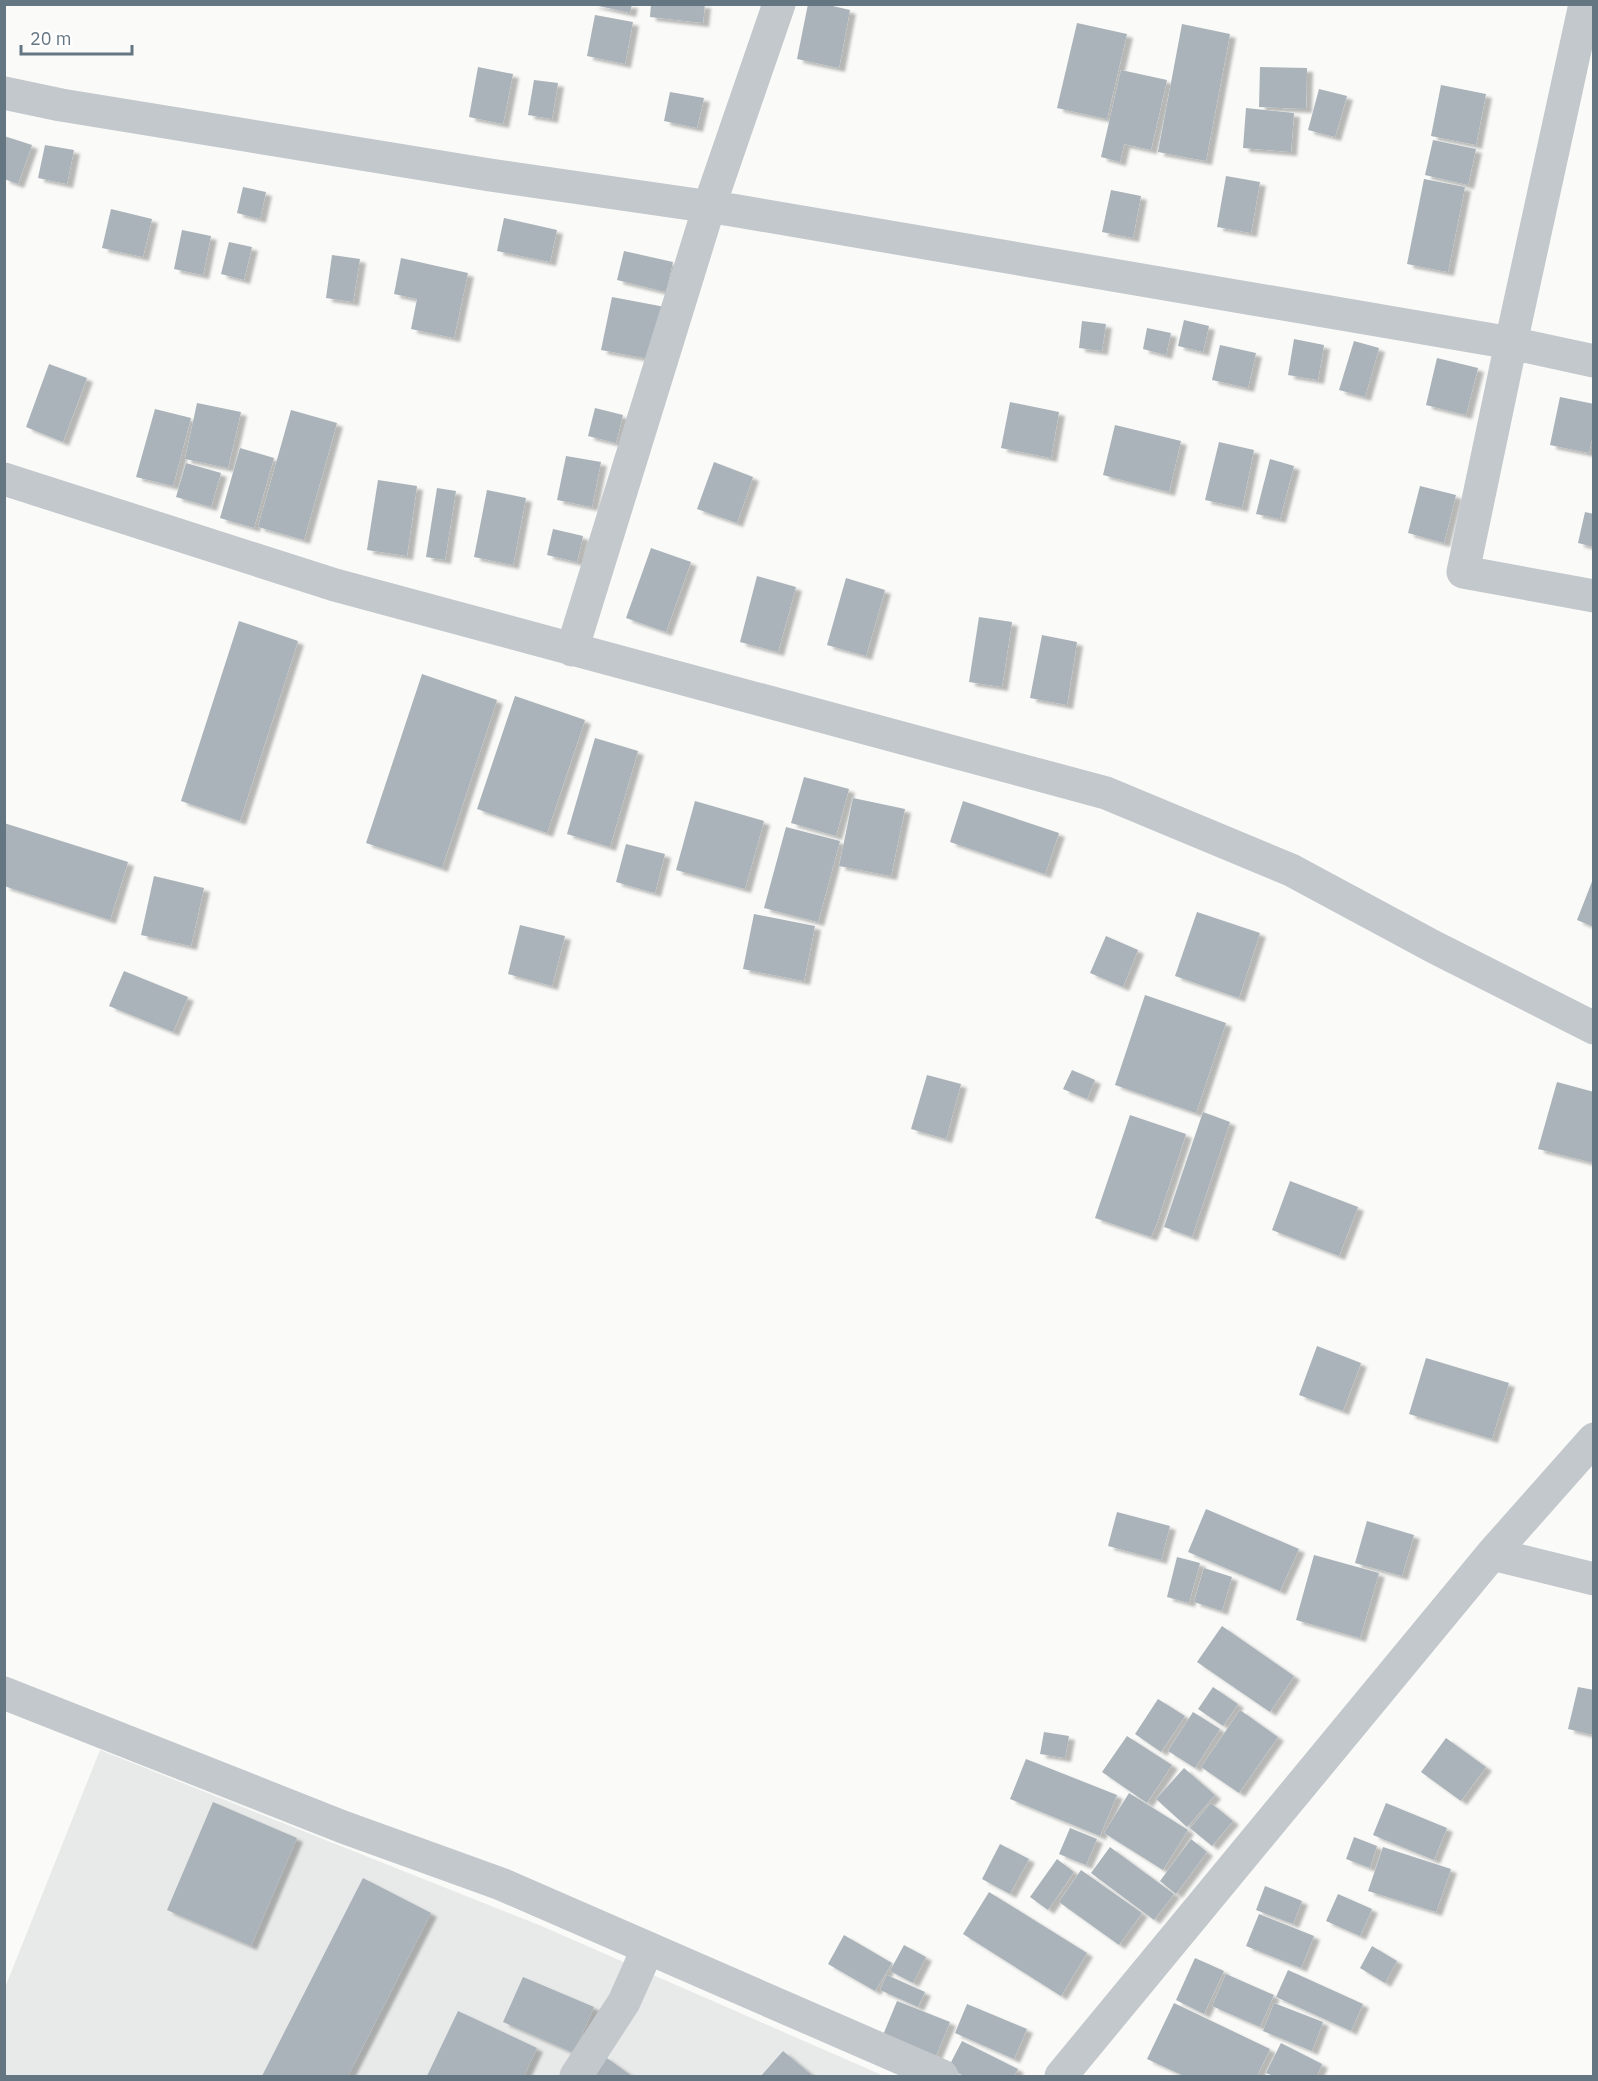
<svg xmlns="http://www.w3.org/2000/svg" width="1598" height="2081" viewBox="0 0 1598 2081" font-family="'IBM Plex Sans',sans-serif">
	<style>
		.built { fill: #e8e9e9 }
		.building { fill: #aab3b9; filter: url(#shadow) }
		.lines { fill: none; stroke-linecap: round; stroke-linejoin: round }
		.minor { stroke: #c3c8cc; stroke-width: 33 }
	</style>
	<defs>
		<filter id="shadow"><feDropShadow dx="6" dy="4" stdDeviation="1.5" flood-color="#0004"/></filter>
	</defs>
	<rect width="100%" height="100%" fill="#fafaf8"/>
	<path class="built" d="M100,1750L539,1925L884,2076H5L4,1990Z"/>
	<path class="building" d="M590,4H632L630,13Z
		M651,4H705L703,23L650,17Z
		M808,4H824L850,10L839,68L797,59Z
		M595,15L633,22L625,64L587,56Z
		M1077,23L1127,34L1107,119L1057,108Z
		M1182,24L1230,34L1206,161L1158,152Z
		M478,67L513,74L503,124L469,117Z
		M1260,67L1307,68L1306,109L1259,107Z
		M1121,70L1167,80L1151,150L1124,144L1120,162L1101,157Z
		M534,80L558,83L552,119L528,115Z
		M1441,85L1486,94L1476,145L1431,136Z
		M1319,89L1347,96L1335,137L1308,130Z
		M670,92L704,98L697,128L664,121Z
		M1246,108L1294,113L1291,152L1243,148Z
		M4,136L32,145L18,184L4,179Z
		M1433,140L1476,149L1468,185L1425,175Z
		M45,145L74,150L67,184L38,178Z
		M1226,176L1260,182L1251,233L1217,227Z
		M1424,179L1465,187L1448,272L1407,264Z
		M243,187L266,192L260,219L237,213Z
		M1111,190L1141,196L1133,238L1102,232Z
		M111,209L152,219L143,257L102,248Z
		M504,218L557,230L550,262L497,251Z
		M182,230L211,236L203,275L174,269Z
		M229,242L252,247L244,280L221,274Z
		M624,251L673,262L666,292L617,280Z
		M332,255L360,259L353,302L326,298Z
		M401,258L468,273L454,338L411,329L417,299L394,294Z
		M612,297L665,307L655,360L601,350Z
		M1184,320L1209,326L1203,352L1178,346Z
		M1082,321L1106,324L1102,351L1079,348Z
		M1147,328L1171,333L1166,355L1143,349Z
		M1294,339L1324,345L1318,380L1288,375Z
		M1354,341L1379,348L1365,397L1339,390Z
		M1220,345L1256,353L1248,388L1212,380Z
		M1437,358L1478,368L1466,415L1426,405Z
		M49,364L87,378L63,442L26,427Z
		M1560,397L1594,404V430L1589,453L1550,445Z
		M1010,402L1059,412L1051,458L1001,448Z
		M197,403L241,412L228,468L185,459Z
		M595,408L623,415L616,443L588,436Z
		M155,409L191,418L173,486L136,477Z
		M291,410L337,423L304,540L258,527Z
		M1115,425L1181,441L1169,492L1103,475Z
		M1219,442L1254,450L1242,508L1205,500Z
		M240,448L274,458L254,528L220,518Z
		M566,456L601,462L592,507L557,500Z
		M1270,459L1294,466L1280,519L1256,514Z
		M714,462L753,477L737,523L697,509Z
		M186,463L221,473L211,507L176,497Z
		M378,480L417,486L407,556L367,550Z
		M1420,486L1456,495L1444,543L1408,533Z
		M437,488L456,491L445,560L426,557Z
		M487,490L526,498L513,565L474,557Z
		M1585,512L1594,514V547L1578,543Z
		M553,529L583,536L577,562L547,555Z
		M651,548L691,562L666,632L626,618Z
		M757,576L796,587L778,652L740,642Z
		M846,578L885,590L866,656L827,645Z
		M979,617L1012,622L1002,687L969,682Z
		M239,621L298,641L240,821L181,801Z
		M1042,635L1077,642L1067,705L1030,698Z
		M422,674L497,700L442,868L366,843Z
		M515,696L585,720L547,833L477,809Z
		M595,738L638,751L610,847L567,834Z
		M804,777L849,789L836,836L791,823Z
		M853,798L905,809L891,876L839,866Z
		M695,801L764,821L745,889L676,870Z
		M963,801L1059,833L1045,874L950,842Z
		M4,823L128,862L110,920L4,886Z
		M786,827L840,841L818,922L764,908Z
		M626,844L665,854L655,893L616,882Z
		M154,876L204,888L191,946L141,935Z
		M1593,879H1594V927L1577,920Z
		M1197,912L1260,933L1239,998L1175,976Z
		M754,914L815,926L804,981L743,969Z
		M520,925L565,936L552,986L508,974Z
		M1106,936L1138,950L1123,987L1090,973Z
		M124,971L188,997L173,1032L109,1006Z
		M1145,995L1226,1023L1196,1113L1115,1085Z
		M1072,1070L1095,1080L1087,1099L1063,1089Z
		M927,1075L961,1084L946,1139L911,1129Z
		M1557,1082L1594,1092V1163L1538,1149Z
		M1203,1112L1230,1122L1192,1237L1164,1227Z
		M1130,1115L1186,1134L1157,1223L1151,1237L1095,1218Z
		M1290,1181L1358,1207L1339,1256L1272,1230Z
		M1317,1346L1361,1363L1343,1411L1299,1395Z
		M1426,1358L1509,1383L1492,1439L1409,1414Z
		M1206,1509L1299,1549L1280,1591L1188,1552Z
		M1117,1512L1170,1526L1161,1560L1108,1546Z
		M1367,1521L1414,1535L1402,1576L1355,1563Z
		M1314,1555L1379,1573L1360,1638L1296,1620Z
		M1177,1557L1200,1563L1189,1603L1167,1597Z
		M1204,1568L1232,1577L1222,1611L1194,1602Z
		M1222,1626L1294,1676L1270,1712L1197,1662Z
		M1213,1687L1238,1704L1223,1726L1198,1709Z
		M1578,1687L1594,1690V1735L1568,1729Z
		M1158,1699L1185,1716L1161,1752L1135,1734Z
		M1240,1710L1278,1737L1239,1793L1201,1767Z
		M1193,1712L1220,1729L1195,1768L1168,1751Z
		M1044,1732L1069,1736L1065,1758L1040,1754Z
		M1127,1736L1172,1765L1147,1803L1102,1772Z
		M1446,1738L1486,1767L1461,1801L1421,1772Z
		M1026,1759L1117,1795L1100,1836L1010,1799Z
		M1184,1768L1215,1795L1187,1827L1156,1799Z
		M1129,1793L1188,1830L1163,1870L1104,1833Z
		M213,1802L297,1838L251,1946L167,1910Z
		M1211,1803L1233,1821L1212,1846L1190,1828Z
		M1386,1803L1447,1828L1434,1860L1373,1835Z
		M1070,1828L1097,1839L1086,1865L1059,1854Z
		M1354,1837L1377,1846L1370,1868L1346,1859Z
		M1191,1839L1207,1852L1176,1894L1160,1881Z
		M1000,1844L1029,1859L1010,1894L982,1879Z
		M1110,1847L1174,1894L1154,1920L1091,1873Z
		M1383,1847L1451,1869L1436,1912L1368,1891Z
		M1057,1859L1074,1872L1048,1910L1030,1897Z
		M1081,1870L1142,1913L1119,1945L1059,1902Z
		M363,1878L431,1913L348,2076H262Z
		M1265,1886L1302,1901L1293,1924L1256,1910Z
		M989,1892L1087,1953L1061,1996L963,1934Z
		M1338,1894L1372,1909L1360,1936L1326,1921Z
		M1259,1914L1314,1936L1301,1968L1246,1946Z
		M844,1935L892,1963L875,1991L828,1964Z
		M904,1945L926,1957L913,1983L890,1971Z
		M1372,1946L1397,1961L1385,1983L1360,1968Z
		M1195,1958L1224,1971L1204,2014L1176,2000Z
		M1288,1970L1363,2004L1351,2031L1276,1997Z
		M1226,1974L1274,1995L1260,2027L1212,2006Z
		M887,1975L925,1992L918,2007L880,1990Z
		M523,1977L594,2007L574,2053L503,2022Z
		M897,2001L950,2022L936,2056L883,2035Z
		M1174,2003L1270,2049L1257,2076H1184L1147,2059Z
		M1274,2003L1323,2022L1312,2051L1263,2031Z
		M967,2004L1027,2029L1014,2059L955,2033Z
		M458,2011L537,2048L524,2076H427Z
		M962,2041L1018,2069L1014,2076H964L948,2068Z
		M1281,2043L1322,2064L1317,2076H1273L1266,2073Z
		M783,2051L813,2076H761Z
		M604,2056L632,2076H588Z"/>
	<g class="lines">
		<path class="minor" d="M1585,4L1511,343L1463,572L1594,596
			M4,93L61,105L490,175L732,210L1511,343L1594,361
			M4,479L335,585L1106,793L1291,870L1434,947L1594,1028
			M572,650L709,207L779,4
			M1492,1554L1594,1579
			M4,1693L343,1827L501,1884L942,2076
			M576,2076L624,2002L648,1948
			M1061,2076L1492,1554L1594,1439"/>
	</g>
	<rect width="1598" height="2081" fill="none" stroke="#657683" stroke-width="12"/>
	<path d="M21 45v9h111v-9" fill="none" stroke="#657683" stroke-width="3"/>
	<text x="30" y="45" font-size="18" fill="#657683" stroke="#ffffff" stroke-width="4.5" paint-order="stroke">20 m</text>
</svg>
